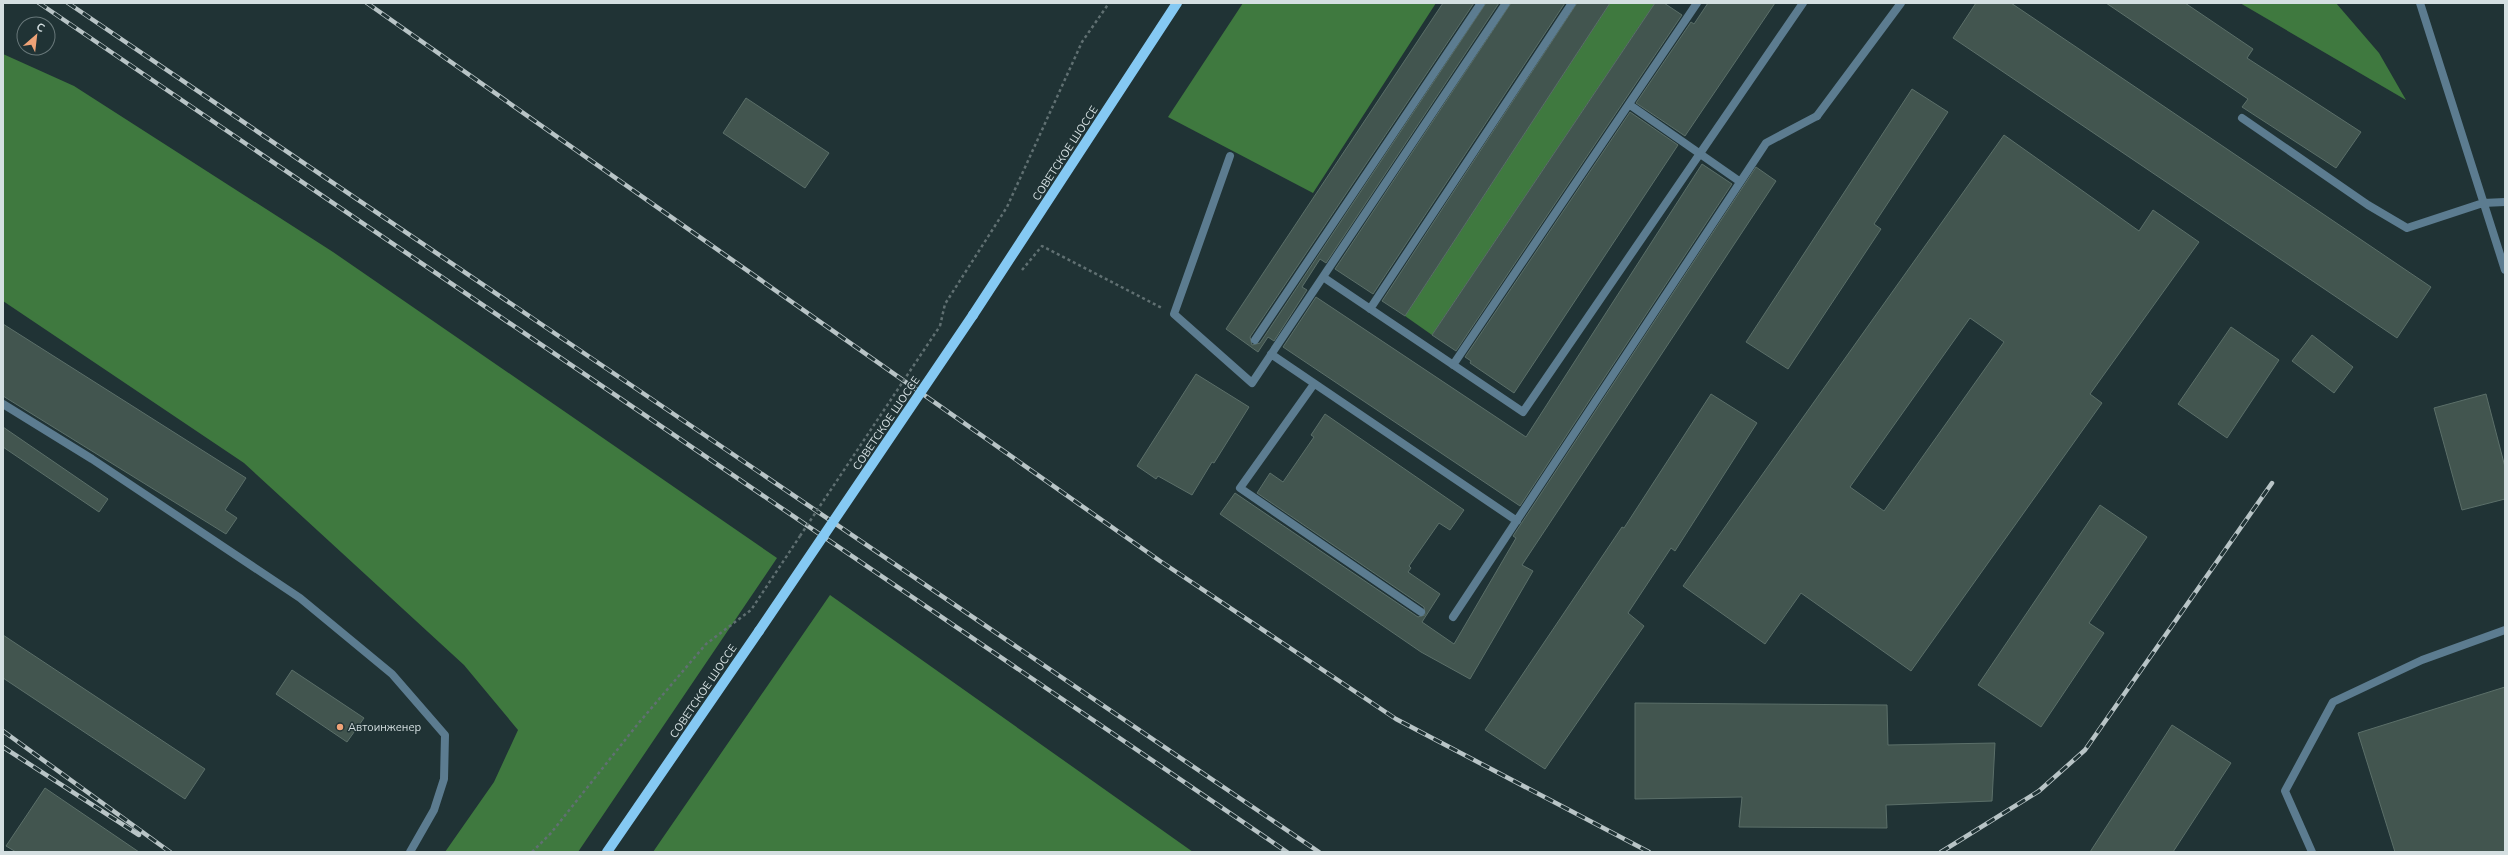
<svg xmlns="http://www.w3.org/2000/svg" width="2508" height="855" viewBox="0 0 2508 855" font-family="Mulish,sans-serif">
	<style>
		.forest { fill: #3f793f }
		.building { fill: #42554f; stroke: #5b6f69; fill-rule: evenodd }
		.lines { fill: none; stroke-linecap: round; stroke-linejoin: round }
		.path { stroke: #607072; stroke-width: 2.5; stroke-dasharray: 3 3; stroke-linecap: butt }
		.service { stroke: #5c7c90; stroke-width: 8 }
		.minor { stroke: #5c7c90; stroke-width: 8 }
		.primary { stroke: #85c9f3; stroke-width: 10 }
		.rail-casing { stroke: #b8c4c6; stroke-width: 4.5 }
		.rail { stroke: #203335; stroke-width: 3; stroke-dasharray: 9; stroke-linecap: butt }
		.path-bridge { stroke: #607072; stroke-width: 2.5; stroke-dasharray: 3 3; stroke-linecap: butt }
		.primary-bridge { stroke: #85c9f3; stroke-width: 10 }
		.poi-dot { fill: #efa377; stroke: #203335; stroke-width: 1.5 }
		.labels { text-anchor: middle; stroke-width: 3; stroke-linejoin: round; paint-order: stroke }
		.street-label { font-size: 11px; fill: #d4dfe1; stroke: #203335 }
		.poi-label { font-size: 11px; fill: #d4dfe1; stroke: #203335; text-anchor: start }
	</style>
	<rect width="100%" height="100%" fill="#203335"/>
	<path class="forest" d="M1243,3H1436L1313,193L1168,117Z
		M1610,3H1655L1432,335L1405,316Z
		M2240,3H2336L2379,53L2406,100Z
		M3,54L74,86L333,252L777,558L578,852H445L494,782L518,730L464,665L244,463L3,301Z
		M830,595L1193,852H653Z"/>
	<path class="building" d="M1443,3H1474L1250,337L1252,345L1260,343L1486,3H1499L1326,263L1320,259L1302,287L1307,290L1274,341L1268,337L1258,352L1226,329Z
		M1511,3H1565L1373,294L1335,269Z
		M1577,3H1610L1405,316L1382,301Z
		M1655,3H1664L1682,15L1456,351L1432,335Z
		M1708,3H1775L1685,136L1636,103L1691,22L1694,24Z
		M1976,3H2011L2431,287L2397,338L1953,38Z
		M2106,3H2185L2253,49L2247,58L2361,132L2336,168L2242,107L2248,99Z
		M1912,89L1948,112L1874,224L1881,229L1788,369L1746,342Z
		M746,98L829,153L805,188L723,133Z
		M1630,112L1678,145L1514,393L1470,363L1471,361L1465,357Z
		M2004,135L2139,231L2153,210L2199,242L2090,394L2102,403L1911,671L1801,593L1765,644L1683,586ZM1970,318L2004,342L1884,511L1850,487Z
		M1702,164L1732,184L1520,506L1283,347L1316,297L1526,437Z
		M1756,167L1776,181L1522,565L1533,571L1470,679L1421,652L1220,514L1235,493L1418,617L1425,615L1424,607L1257,493L1270,473L1283,482L1314,437L1311,435L1325,414L1464,510L1450,530L1439,523L1409,566L1411,568L1408,572L1440,594L1422,622L1454,644L1516,538L1513,536Z
		M3,324L246,478L225,510L237,518L226,534L3,396Z
		M2231,327L2279,360L2227,438L2178,404Z
		M2312,335L2353,367L2334,393L2292,361Z
		M1196,374L1249,407L1214,463L1212,462L1192,495L1158,476L1156,479L1137,466Z
		M1711,394L1757,423L1675,551L1671,548L1628,613L1644,626L1545,769L1485,730L1622,527L1624,528Z
		M2486,394L2505,467V499L2462,510L2434,408Z
		M3,427L108,499L99,512L3,447Z
		M2100,505L2147,537L2089,623L2104,633L2041,727L1978,685Z
		M3,635L205,769L185,799L3,678Z
		M292,670L364,718L347,742L276,694Z
		M2505,687V852H2395L2358,733Z
		M1635,703L1887,705L1888,745L1995,743L1992,801L1886,805L1887,828L1739,827L1742,797L1635,799Z
		M2172,725L2231,763L2173,852H2090Z
		M45,788L139,852H16L6,846Z"/>
	<g class="lines">
		<path class="path" d="M1022,270L1042,246L1162,308
			M940,326L945,304L1007,207L1082,42L1109,3
			M532,852L551,833L637,725L706,644L751,610L800,536"/>
		<path class="service" d="M2420,3L2505,270
			M1630,105L1739,181
			M2242,118L2368,205L2407,228L2483,203L2505,202
			M1230,156L1174,314L1252,383L1506,3
			M1323,277L1523,412L1803,3
			M1370,309L1572,3
			M1255,340L1481,3
			M1271,354L1517,521
			M1453,365L1697,3
			M1314,384L1240,488L1421,612
			M3,404L92,459L300,598L392,674L445,735L444,779L434,810L410,852
			M1453,617L1766,143L1817,116
			M2312,852L2285,791L2333,702L2422,660L2505,630"/>
		<path class="minor" d="M1817,116L1901,3"/>
		<path class="primary" d="M973,315L1177,3
			M607,852L759,631"/>
		<defs>
			<path id="rail" d="M39,3L1287,852
				M68,3L1319,852
				M367,3L1160,561L1396,719L1649,852
				M3,731L170,852
				M3,747L139,835
				M1941,852L2039,791L2085,750L2272,483"/>
		</defs>
		<use href="#rail" class="rail-casing"/>
		<use href="#rail" class="rail"/>
		<path class="path-bridge" d="M800,536L940,326"/>
		<path class="primary-bridge" d="M759,631L973,315"/>
	</g>
	<circle class="poi-dot" cx="340" cy="727" r="4"/>
	<g class="labels">
		<g class="street-label">
			<text transform="translate(1065 153) rotate(-57)" y="4">СОВЕТСКОЕ ШОССЕ</text>
			<text transform="translate(886 423) rotate(-56)" y="4">СОВЕТСКОЕ ШОССЕ</text>
			<text transform="translate(703 691) rotate(-56)" y="4">СОВЕТСКОЕ ШОССЕ</text>
		</g>
		<g class="poi-label">
			<text x="348" y="731">Автоинженер</text>
		</g>
	</g>
	<rect width="2508" height="855" fill="none" stroke="#d4dfe1" stroke-width="8"/>
	<g transform="translate(36 36) rotate(28)"><circle r="19" fill="#203335" stroke="#68787a"/>
	<path d="M0-3L7 15L0 10L-7 15Z" fill="#efa377"/>
	<text y="-6" font-size="11" font-weight="bold" text-anchor="middle" fill="#d4dfe1">С</text>
	</g>
</svg>
